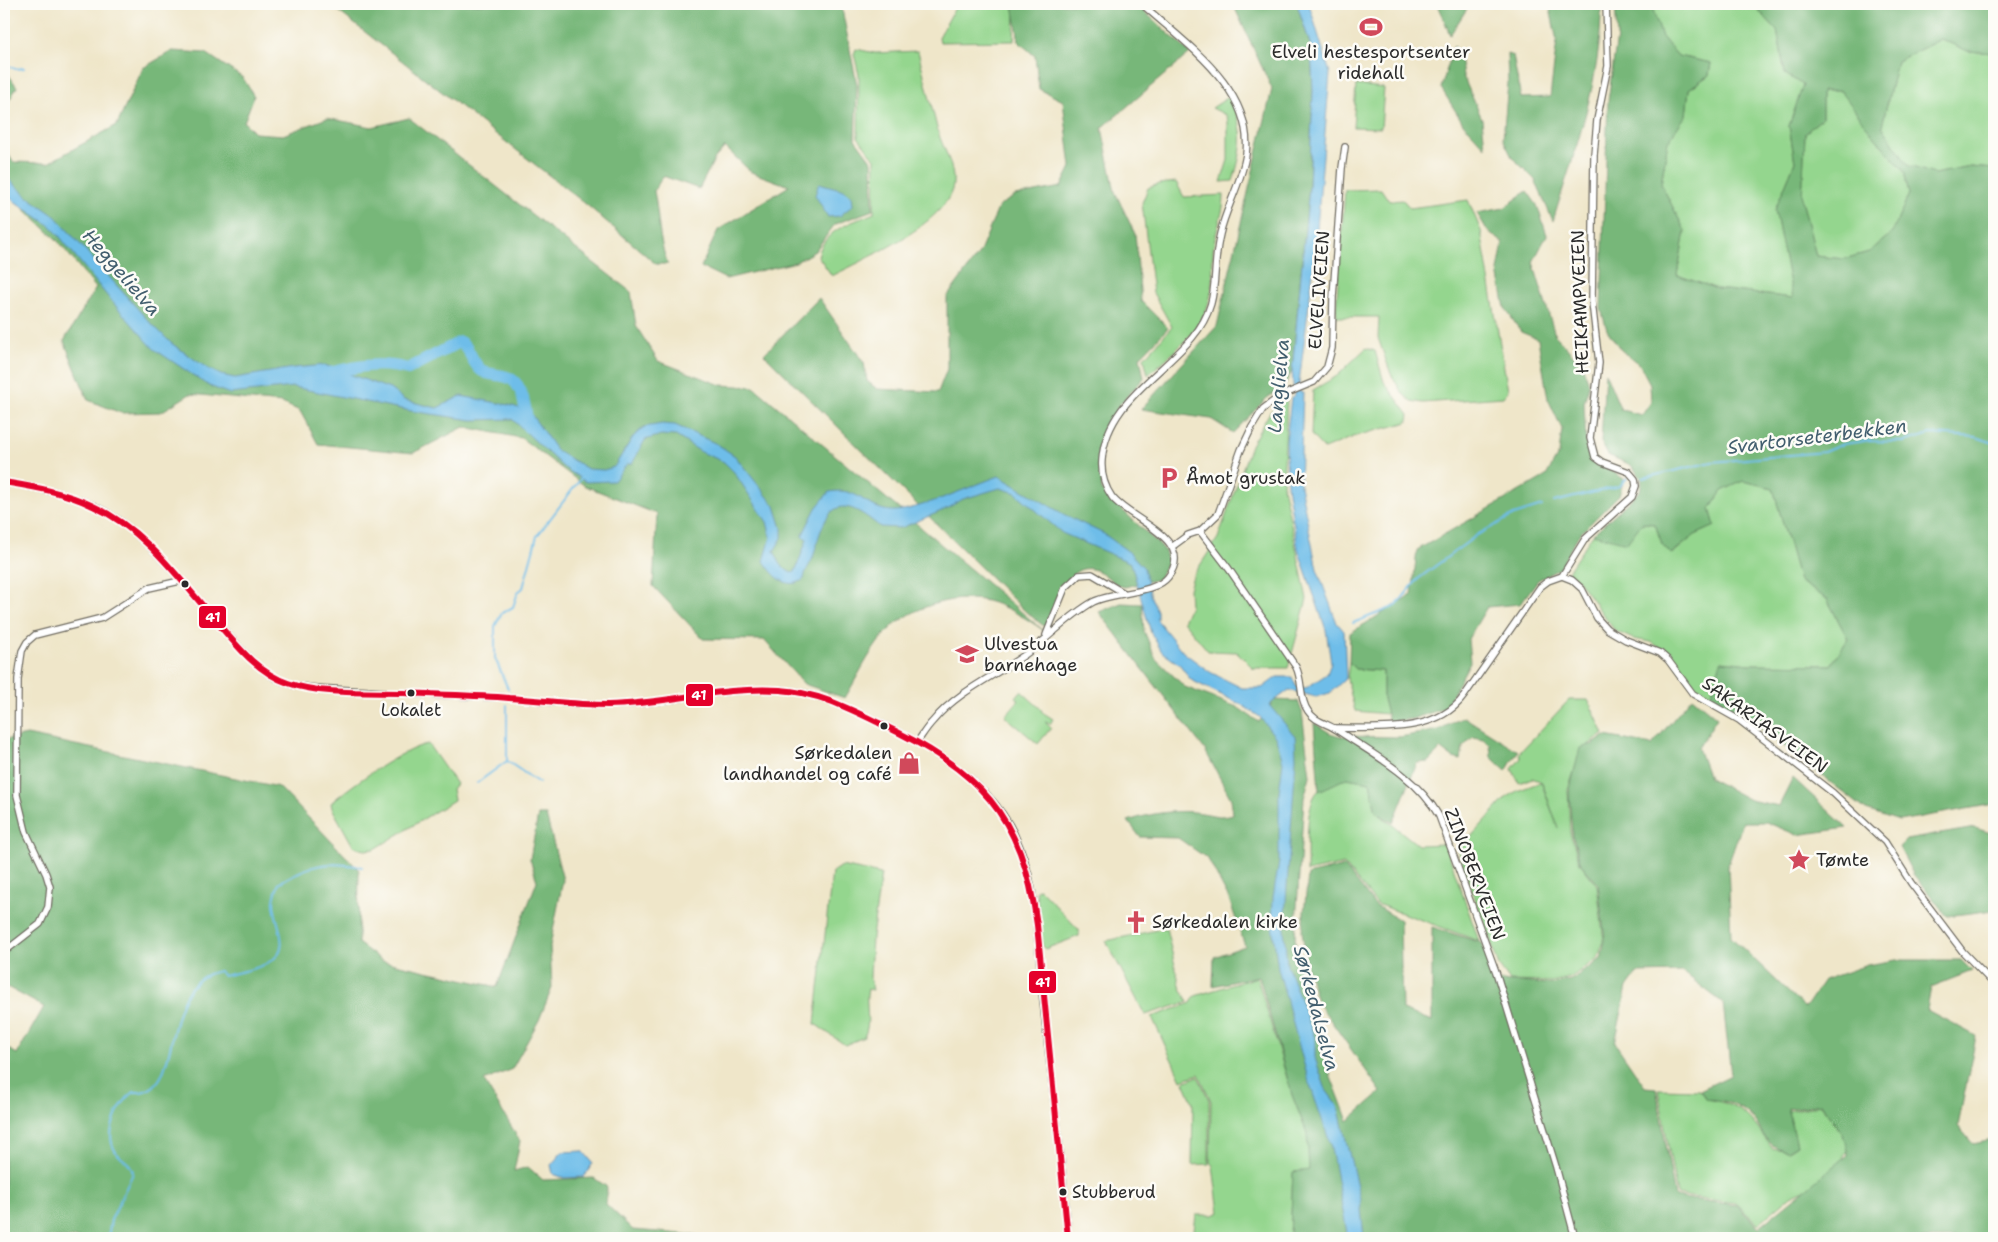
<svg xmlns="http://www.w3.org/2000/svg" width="1998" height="1242" viewBox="0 0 1998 1242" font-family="'Shantell Sans',sans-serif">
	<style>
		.green { fill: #94d68e; stroke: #60805c }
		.forest { fill: #77b779; stroke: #517152; fill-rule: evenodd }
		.water { fill: #6ebde9; stroke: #4c748a }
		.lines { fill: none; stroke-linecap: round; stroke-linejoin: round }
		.stream { stroke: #6ebde9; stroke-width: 2 }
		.river { stroke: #6ebde9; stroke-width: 12 }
		.minor-casing { stroke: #706c62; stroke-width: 8 }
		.tertiary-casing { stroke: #706c62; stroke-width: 9 }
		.minor { stroke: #fff; stroke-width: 5.5 }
		.tertiary { stroke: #fff; stroke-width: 7 }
		.bus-1-casing { stroke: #fdfcf7; stroke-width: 10 }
		.bus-1 { stroke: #e4002b; stroke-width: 6 }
		.bus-dot { fill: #2b2b2b; stroke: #fdfcf7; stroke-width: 2 }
		.labels { text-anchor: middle; stroke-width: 5; stroke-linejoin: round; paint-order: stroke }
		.bus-label { font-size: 17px; fill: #2b2b2b; stroke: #fdfcf7 }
		.poi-label { font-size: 18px; fill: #2b2b2b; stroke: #fdfcf7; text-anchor: start }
		.street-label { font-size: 18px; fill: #2b2b2b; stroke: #fdfcf7 }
		.water-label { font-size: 19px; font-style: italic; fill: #425e6e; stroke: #fdfcf7 }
		.line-badge { stroke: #fdfcf7; stroke-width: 2 }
		.badge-label { font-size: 14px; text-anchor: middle; font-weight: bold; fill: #fff }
	</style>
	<rect width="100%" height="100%" fill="#fdfcf7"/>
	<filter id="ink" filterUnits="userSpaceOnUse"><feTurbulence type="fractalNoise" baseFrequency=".02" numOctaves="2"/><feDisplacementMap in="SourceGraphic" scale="10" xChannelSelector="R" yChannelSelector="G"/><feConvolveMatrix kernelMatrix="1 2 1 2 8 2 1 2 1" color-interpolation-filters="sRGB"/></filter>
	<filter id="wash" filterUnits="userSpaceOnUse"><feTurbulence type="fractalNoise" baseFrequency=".0096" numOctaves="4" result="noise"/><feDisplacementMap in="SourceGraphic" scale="20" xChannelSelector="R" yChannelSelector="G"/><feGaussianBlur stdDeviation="1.12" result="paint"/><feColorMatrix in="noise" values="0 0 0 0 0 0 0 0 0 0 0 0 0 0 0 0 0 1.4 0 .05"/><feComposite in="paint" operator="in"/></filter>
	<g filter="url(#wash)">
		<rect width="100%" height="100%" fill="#efe6c9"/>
		<path class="green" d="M1651,4H1753L1777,30L1785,74L1804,85L1789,126L1795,162L1775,210L1793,298L1717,289L1677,275L1685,231L1661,184L1668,141L1686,115L1689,89L1709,75L1711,63L1678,56L1662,37Z
			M956,6H1012L1015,10L1014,41L940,42L939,37Z
			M1941,39L1968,51L1994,53V169L1971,167L1934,174L1909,166L1882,126L1897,61Z
			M856,49L875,53L918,51C925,78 931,105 938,132C943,148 955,167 953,184C950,222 863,260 832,276L818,256C825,228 852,223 874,213L875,159L858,137L859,75L854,54Z
			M1356,85L1384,88L1381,128L1353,127Z
			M1822,91H1842L1873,135L1904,171L1909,194L1892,233L1869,252L1844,259L1816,256L1802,200L1805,133L1822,118Z
			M1227,98L1231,99C1246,131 1243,148 1233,181L1221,182L1228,160V120L1226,115L1212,108Z
			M1176,182L1184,197L1224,195C1224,212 1217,227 1214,244C1211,263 1215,283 1209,302C1200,333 1171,354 1148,375L1144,358L1172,327L1153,293L1142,203L1148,188L1159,184Z
			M1381,189L1389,201L1403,200L1410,208L1468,200L1481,231L1508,391L1503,397L1423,403L1411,401L1402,393L1391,374L1378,338L1379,317H1337L1336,309L1345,190Z
			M1366,348L1375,351L1384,382L1409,415L1408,422L1356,436L1324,449L1311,435L1313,390L1337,376Z
			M1287,399L1283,486L1307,599L1288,668H1253L1237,652L1208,651L1183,621L1190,606L1189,589L1193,576L1218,538L1251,445L1270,412Z
			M1743,481L1773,488L1799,581L1827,599L1848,639L1831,665L1750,664L1722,661L1710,698L1692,685L1668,653L1651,642L1633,639L1615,631L1577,579L1567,573L1593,534L1642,523L1655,524L1662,544L1672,554L1695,535L1715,526L1710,509L1722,491Z
			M1349,662L1355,669L1383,671V699L1387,714L1355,711L1347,679Z
			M1021,691L1041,709L1042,712L1053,719L1050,724L1045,722L1051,728L1038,744L1005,716L1019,700L1016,697Z
			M1569,700H1588L1604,734L1581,750L1568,790L1570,833L1580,863L1597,885L1604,941L1598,958L1570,978L1552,982L1510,981L1499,966L1458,851L1506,798L1517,791L1541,782L1558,828L1542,782L1532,778L1519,783L1512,769L1521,758L1519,753Z
			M428,744L456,784L452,789L454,800L375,849L365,850L353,846L332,808L331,803C348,787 406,747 428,744Z
			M1347,778L1370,782L1376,812L1418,845L1445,844L1479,941L1377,904L1344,864L1307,872C1308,852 1304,806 1318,791C1324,785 1339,782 1347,778Z
			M841,866L881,874L872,937L870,978L873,990L868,989C864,1005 872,1022 864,1037L845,1045L815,1024L832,872Z
			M1038,889L1041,890L1079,930V936L1045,949L1042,945L1036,890Z
			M1166,928L1180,986L1188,1002L1145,1015L1106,941Z
			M1257,977L1292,1095L1307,1133L1310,1171L1293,1173L1290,1235L1265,1238H1193L1196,1215H1214L1219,1212L1213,1166L1210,1162L1211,1101L1199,1074L1181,1080L1152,1017L1191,1003L1195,996Z
			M1198,1076L1209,1100V1164L1192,1165L1193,1103L1184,1082Z
			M1658,1089L1699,1090L1706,1099C1745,1105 1750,1118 1772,1148L1788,1151L1797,1145L1788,1111L1821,1105L1844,1136L1847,1150L1838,1168L1826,1180L1791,1196L1758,1224L1735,1203L1677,1195Z"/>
		<path class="forest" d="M329,4H841L857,85L855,139L872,162L873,210L835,224L815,251L796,262L726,279L701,267L718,230L789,186L751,172L725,147L715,158L699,189L663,176L654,191C659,215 658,241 668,264H656L587,205Z
			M1013,4H1136L1190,53L1102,128L1115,192L1135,234L1141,301L1168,328L1140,357L1144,378L1119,405L1098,448L1102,491L1164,549C1170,561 1165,568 1159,579L1125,587C1114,586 1108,575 1098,571C1066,557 1056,607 1045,627L1026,612L764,354L819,298L864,363L867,381L877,389L938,392L947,369V297L980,252L999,206L1015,196L1061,187L1071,167L1063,101L1039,89L1035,56L1019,42Z
			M1233,4H1297L1311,47L1313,91L1309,187L1292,371L1284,386L1267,398L1233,433L1211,419L1141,409L1217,326L1272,89Z
			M1438,4H1470L1450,35Z
			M1549,4H1601C1602,80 1575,149 1553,221L1535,180L1512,157L1503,139L1508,83L1507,54L1513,56L1521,98L1550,97L1557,41Z
			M1615,4H1651L1662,37L1678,56L1711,63L1709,75L1689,89L1686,115L1668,141L1661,184L1685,231L1677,275L1717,289L1793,298L1775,210L1795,162L1789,126L1803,85L1785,74L1777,30L1753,4H1994V53L1968,51L1941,39L1897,61L1882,126L1909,166L1934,174L1971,167L1994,169V804L1899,821L1866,810L1749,719L1710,698L1721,661L1750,664L1831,665L1848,639L1827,599L1799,581L1773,488L1743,481L1722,491L1710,509L1715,526L1695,535L1671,554L1662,544L1655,524L1642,523L1627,543L1593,534L1640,491L1642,480L1631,465L1608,455L1601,442L1605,372L1621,410L1642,415L1651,402L1650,384L1640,365L1621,350L1607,330L1601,309L1608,101L1617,36ZM1822,91H1841L1873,135L1904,171L1909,194L1892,233L1869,252L1844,259L1816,256L1802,200L1805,133L1822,118Z
			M1454,46L1459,51L1463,76L1482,119L1485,147L1463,123L1441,88Z
			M172,51L206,53L243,78L254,96L244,122L255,133L283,135L327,118L372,127L409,118L631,292L636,326L658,361L721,385L754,387L1044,631C1030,620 1004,605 987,601C951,593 906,609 883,636C868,654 857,678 845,698L804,684L764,640L703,639L653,586L657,514L585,486L521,438L464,427L413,453L318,444L300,411L282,403L190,394L161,412L121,413L88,400L64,341L96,288L57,240L4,190V147L13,162L48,163L117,125L143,68Z
			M4,68L17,87L4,109Z
			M1527,191L1537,205L1547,235L1533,262L1555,335L1582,365L1589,384L1584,403L1586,446L1593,459L1624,479L1619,495L1578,536L1559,569L1538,580L1520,604L1487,607L1468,639L1470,662L1445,708L1412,719L1389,722L1383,699V671L1355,669L1349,662L1350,633L1412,595L1417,550L1546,476L1559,453L1562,429L1548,399L1538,339L1521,332L1505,308L1498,271L1503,243L1487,230L1477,213L1504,208Z
			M1121,603L1142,604L1144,631L1156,659L1185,687L1237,707L1259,722L1274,700L1298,701L1302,712L1310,776L1304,798L1295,938L1298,965L1319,1029L1322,1053L1348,1121L1381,1092L1317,1001L1307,968L1302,931L1308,875L1344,866L1375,905L1400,920L1402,1010L1432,1021V927L1482,943L1495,981L1551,984L1571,980L1601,959L1605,940L1598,884L1581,864L1572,834L1569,792L1580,748L1593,744L1605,736L1652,745L1692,697L1717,718L1698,748L1709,778L1750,800L1779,806L1793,778L1847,828L1797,835L1766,822H1743L1728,865L1731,937L1805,1008L1824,980L1867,965L1896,960H1961L1972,971L1931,987L1927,1010L1976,1036L1958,1126L1973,1144L1993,1140L1994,1141V1238H1290L1293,1172L1309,1170L1307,1133L1292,1095L1259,976L1213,986L1214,957L1245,946L1229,899L1208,859L1178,838L1140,837L1128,821C1150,813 1179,809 1202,813C1216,815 1218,818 1233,814L1231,799L1205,750L1099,612ZM1683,972L1723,1003L1731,1075L1700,1090L1706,1099C1721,1100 1733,1102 1746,1112C1765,1127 1759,1144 1787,1151L1797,1145L1788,1109L1821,1104L1843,1134L1848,1155L1759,1227L1736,1205L1675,1197L1656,1088L1645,1087L1615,1043L1627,987L1637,973Z
			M1464,717L1518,751L1506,771L1491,757L1490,744L1483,739L1473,737L1463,747L1461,760L1453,758L1441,749L1428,762L1417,763L1393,823L1376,812L1370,782L1347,778L1319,791L1314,723L1330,733L1340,736L1400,737L1438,730Z
			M27,735L279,787L359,870L358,943L382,961L497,987L537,881L530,859L538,815H546L563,880L550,946L552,988L539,1020L512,1069L484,1081L520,1141L514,1171L528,1167L543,1180L594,1178L607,1187L606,1204L633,1230L696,1235L703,1238H4V1046L17,1054L44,1007L7,987L4,991V740Z
			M1975,828L1994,834V910L1947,916L1913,874L1899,847L1906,840Z"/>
		<path class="water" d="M1297,4H1309L1330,73L1314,264L1299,383L1300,392L1303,393L1300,485L1317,569L1337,623L1344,631L1346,678L1330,693L1316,697L1289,690L1269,705L1295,736L1296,758L1284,929L1287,965L1315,1038V1058L1326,1090L1338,1106L1360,1199L1364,1238H1348L1330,1143L1308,1079L1278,968L1272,925L1273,897L1279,862V792L1283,762L1276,738L1260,717L1242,705L1191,680L1180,665L1162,652L1151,633L1131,563L1062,533L1016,493L1000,488L963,499L944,510L901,528L880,527C838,491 826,506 814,554C812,563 805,569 804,579C787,592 772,574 764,561L771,537L767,522L734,472L724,462L701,452L676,436L661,435L645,440L632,464H627L614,481L586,482L563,467L512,419L472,420L411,411L293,387L230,394L209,386L154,349L108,297L52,227L4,194V175L28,197L55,216L145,317L171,343L207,368L221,375L235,378L293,368L325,365L390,389L404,400L437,408L461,396L509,405L529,411L557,451L588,469L604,470L614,467L633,437L644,427L662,424L675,425L717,444L735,456L775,506L782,528V538L774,551C779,561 782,572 795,572L807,539L802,536L816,508L829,492C861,486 864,510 893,511C914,512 976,484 999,476L1065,515L1104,534L1129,552L1144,568L1151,597L1157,611V620L1183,652L1210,672L1242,688H1262L1277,677H1292L1296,686L1306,688L1327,674L1331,663L1326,630L1298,549L1287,486L1286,441L1291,398L1294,396L1292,371L1309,187L1313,91L1311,47Z
			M819,183L844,190L852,196L853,205L840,216L828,217L815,195Z
			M583,1151L593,1163L584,1177L564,1178L553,1174L551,1165L562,1152Z"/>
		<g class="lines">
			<path class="stream" d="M4,64L16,69L24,68
				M1643,478L1712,462L1824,452L1843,444L1866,441L1904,442L1930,434L1976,437L1994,443
				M1554,502L1620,486L1627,478
				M1353,623L1396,606L1418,579L1477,535L1514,515L1542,506
				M508,689L495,658V626L502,613L513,607L518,592L523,588L537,536L582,477
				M507,705V761L539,783
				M477,783L507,761
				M108,1238L111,1220L133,1173C132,1162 121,1160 116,1152C103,1134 119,1103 134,1092C189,1095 153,984 219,971L224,976C238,972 257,970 269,962C294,948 274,924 274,902C274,896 277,889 279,883C309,864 327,861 362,867"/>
			<path class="river" d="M322,375C352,367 378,361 408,369L460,342C470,347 471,362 481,370C490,377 502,373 511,379C524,386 526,414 528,427"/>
		</g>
	</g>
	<g filter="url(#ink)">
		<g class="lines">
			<defs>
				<path id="minor" d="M1200,531L1229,569L1296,667C1303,681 1299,699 1308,711C1315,722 1327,723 1337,730C1374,755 1416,776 1439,816L1496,972L1556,1167L1575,1238
					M1173,546L1188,535L1200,531L1218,514L1241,450L1252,427L1263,409L1280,396L1314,382L1327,367L1332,348L1333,297L1342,168L1345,147
					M1562,576L1585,539L1632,497L1636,486L1635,479L1629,472L1602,462L1595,457L1590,438L1599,363L1592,302L1594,155L1597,120L1608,66L1606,4
					M1046,635L1065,588L1079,575L1092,574L1124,593
					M1335,728C1377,728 1437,734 1464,696L1540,587L1548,581L1562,576L1572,580L1582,589L1597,618L1607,629L1626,640L1660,653L1668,660L1693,694L1739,720L1833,793L1885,842L1911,883L1963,952L1994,984
					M918,741C923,734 927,727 933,721C958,691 995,676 1026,654C1049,638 1068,616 1093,602C1112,592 1155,594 1168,577C1197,539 1129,520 1112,497C1105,487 1101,473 1102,460C1106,404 1160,376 1192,338C1223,301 1210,275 1220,234C1226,207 1242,182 1246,154C1254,88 1184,43 1142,4
					M4,952L40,924L48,907L50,887L46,874L26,832L17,795L18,679L22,651L27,642L35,635L102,618L149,588L180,581"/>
				<path id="tertiary" d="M4,482C45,489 85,496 120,521C157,548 187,588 217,622C239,647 260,676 293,685C316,690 340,690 363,691C407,694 451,695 495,697C534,699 572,706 611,705C668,704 724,686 781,690C813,692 841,705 869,718C928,745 994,781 1019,846C1039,895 1038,954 1044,1006C1052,1084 1062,1161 1068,1238"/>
			</defs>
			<use href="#minor" class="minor-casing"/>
			<use href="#tertiary" class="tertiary-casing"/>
			<use href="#minor" class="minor"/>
			<use href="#tertiary" class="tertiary"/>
			<defs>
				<path id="bus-1" d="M4,482C34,487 65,492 93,506C144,529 179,578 214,619C235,643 256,672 288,683C321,695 369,692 404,693C439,695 475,695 509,698C542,700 575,705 608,705C666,704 722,686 780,690C816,692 848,708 879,723C979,770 1022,813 1037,925L1068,1238"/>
			</defs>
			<use href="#bus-1" class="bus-1-casing"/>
			<use href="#bus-1" class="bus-1"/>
		</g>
	</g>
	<defs>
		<symbol id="stadium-bare" viewBox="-9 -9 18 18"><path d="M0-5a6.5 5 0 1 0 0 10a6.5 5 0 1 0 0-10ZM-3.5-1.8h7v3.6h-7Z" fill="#d1495b" stroke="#fdfcf7" stroke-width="2.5" paint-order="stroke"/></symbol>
		<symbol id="parking-bare" viewBox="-9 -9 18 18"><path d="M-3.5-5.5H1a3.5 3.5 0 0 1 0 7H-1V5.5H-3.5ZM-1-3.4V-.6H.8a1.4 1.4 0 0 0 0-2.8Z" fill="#d1495b" stroke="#fdfcf7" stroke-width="2.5" paint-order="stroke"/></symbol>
		<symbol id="school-bare" viewBox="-9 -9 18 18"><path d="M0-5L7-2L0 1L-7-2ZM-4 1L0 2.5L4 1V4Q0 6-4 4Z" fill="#d1495b" stroke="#fdfcf7" stroke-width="2.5" paint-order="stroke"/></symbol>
		<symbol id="shop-bare" viewBox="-9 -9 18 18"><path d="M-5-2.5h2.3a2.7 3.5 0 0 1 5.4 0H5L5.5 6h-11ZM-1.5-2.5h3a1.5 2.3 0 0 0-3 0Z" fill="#d1495b" stroke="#fdfcf7" stroke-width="2.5" paint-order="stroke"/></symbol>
		<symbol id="sight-bare" viewBox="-9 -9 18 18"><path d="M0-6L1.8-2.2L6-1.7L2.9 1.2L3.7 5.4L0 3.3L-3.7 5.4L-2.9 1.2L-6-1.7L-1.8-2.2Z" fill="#d1495b" stroke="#fdfcf7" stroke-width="2.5" paint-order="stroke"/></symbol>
		<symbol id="church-bare" viewBox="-9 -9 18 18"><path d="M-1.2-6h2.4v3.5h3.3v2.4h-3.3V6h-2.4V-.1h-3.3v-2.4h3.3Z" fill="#d1495b" stroke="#fdfcf7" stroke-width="2.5" paint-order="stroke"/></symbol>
	</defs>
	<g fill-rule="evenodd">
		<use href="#stadium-bare" x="1355" y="11" width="32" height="32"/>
		<use href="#parking-bare" x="1153" y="462" width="32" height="32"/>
		<use href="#school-bare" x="951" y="638" width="32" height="32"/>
		<use href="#shop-bare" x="893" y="747" width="32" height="32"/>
		<use href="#sight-bare" x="1783" y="844" width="32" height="32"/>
		<use href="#church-bare" x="1120" y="906" width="32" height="32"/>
	</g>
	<g class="bus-dot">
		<circle cx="185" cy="584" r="4.5"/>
		<circle cx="411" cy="693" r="4.5"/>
		<circle cx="884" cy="726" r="4.5"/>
		<circle cx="1063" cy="1192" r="4.5"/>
	</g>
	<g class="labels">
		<g class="bus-label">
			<text x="411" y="716">Lokalet</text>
			<text x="1072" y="1198" text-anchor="start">Stubberud</text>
		</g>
		<g class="poi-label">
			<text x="1371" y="58" text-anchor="middle">Elveli hestesportsenter<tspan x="1371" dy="21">ridehall</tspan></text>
			<text x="1186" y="484">Åmot grustak</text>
			<text x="984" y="650">Ulvestua<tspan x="984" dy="21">barnehage</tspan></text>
			<text x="892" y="759" text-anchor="end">Sørkedalen<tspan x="892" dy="21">landhandel og café</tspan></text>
			<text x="1816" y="866">Tømte</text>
			<text x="1152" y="928">Sørkedalen kirke</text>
		</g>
		<g class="street-label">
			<text transform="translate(1319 290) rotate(-86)" y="6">ELVELIVEIEN</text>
			<text transform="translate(1580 302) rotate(-92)" y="6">HEIKAMPVEIEN</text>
			<text transform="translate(1765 725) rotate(36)" y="6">SAKARIASVEIEN</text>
			<text transform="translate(1475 874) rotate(69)" y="6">ZINOBERVEIEN</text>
		</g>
		<g class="water-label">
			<text transform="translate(122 272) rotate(49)" y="7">Heggelielva</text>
			<text transform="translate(1278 386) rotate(-85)" y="7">Langlielva</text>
			<text transform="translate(1817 436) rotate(-7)" y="7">Svartorseterbekken</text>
			<text transform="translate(1317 1008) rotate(75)" y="7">Sørkedalselva</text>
		</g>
	</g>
	<g class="line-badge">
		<rect x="198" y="605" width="29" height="24" rx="5" fill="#e4002b"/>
		<rect x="685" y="683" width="29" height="24" rx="5" fill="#e4002b"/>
		<rect x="1028" y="970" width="29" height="24" rx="5" fill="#e4002b"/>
	</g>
	<g class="badge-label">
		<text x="213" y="622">41</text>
		<text x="699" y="700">41</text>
		<text x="1043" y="987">41</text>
	</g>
	<rect width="1998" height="1242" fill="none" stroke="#fdfcf7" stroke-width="20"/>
</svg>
